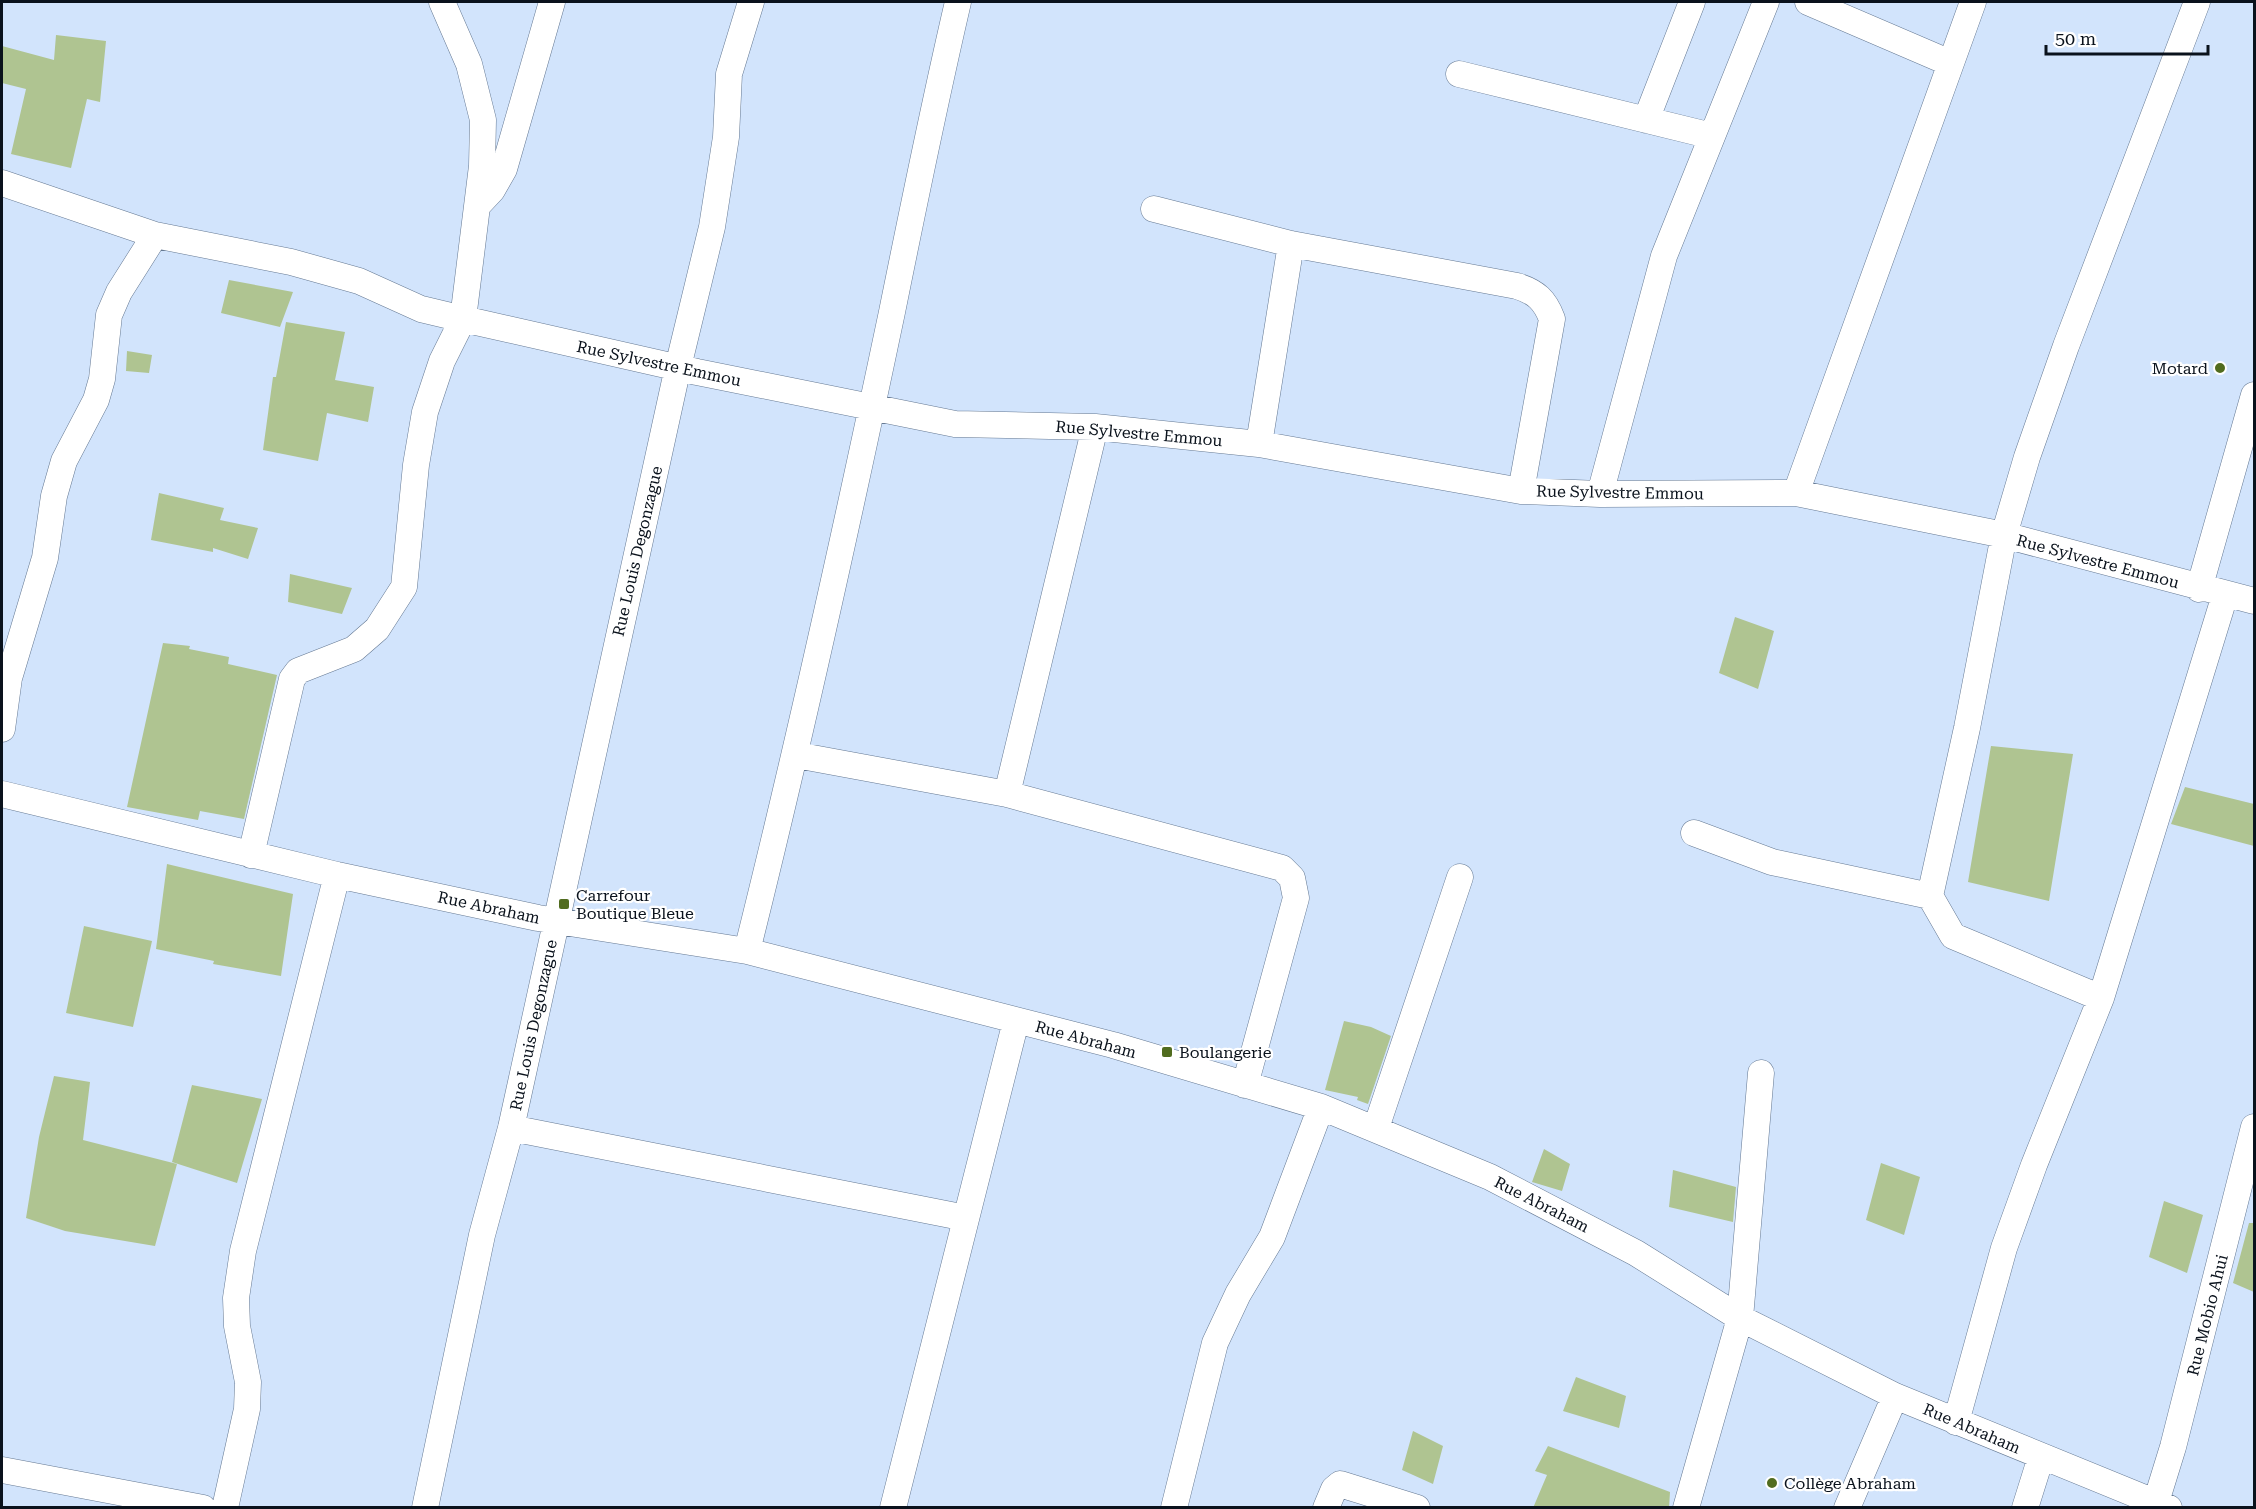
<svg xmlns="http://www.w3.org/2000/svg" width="2256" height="1509" viewBox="0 0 2256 1509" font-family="'Roboto Serif',serif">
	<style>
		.building { fill: #afc491 }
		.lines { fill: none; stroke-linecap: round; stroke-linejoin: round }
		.street-casing { stroke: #657993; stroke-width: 27 }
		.street { stroke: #fff; stroke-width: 26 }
		.poi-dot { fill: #516c1f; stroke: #fff; stroke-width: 2 }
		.labels { text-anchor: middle; stroke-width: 4.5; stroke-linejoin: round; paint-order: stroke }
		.street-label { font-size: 16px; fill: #0a121c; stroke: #fff }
		.poi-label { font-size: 16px; fill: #0a121c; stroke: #fff; text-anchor: start }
	</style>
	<rect width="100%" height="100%" fill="#d2e4fc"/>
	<path class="building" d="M56,35L106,41L100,102L87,99L71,168L11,154L26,89L2,83V46L54,60Z
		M229,280L293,292L280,327L221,313Z
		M286,322L345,332L335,380L374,387L368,422L327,413L318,461L263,450L273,377H276Z
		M127,351L152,355L149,373L126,371Z
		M159,493L224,508L220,520L258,528L248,559L213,548V552L151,540Z
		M290,574L352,588L342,614L288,602Z
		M1735,617L1774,631L1758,689L1719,673Z
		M163,643L190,646L189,649L229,657L228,664L277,675L244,819L200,811L198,820L127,807Z
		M1991,746L2073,754L2049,901L1968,882Z
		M2185,787L2254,804V846L2171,824Z
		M167,864L293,894L281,976L213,964L214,961L156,949Z
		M84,926L152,941L133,1027L66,1013Z
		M1344,1021L1371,1027L1391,1036L1368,1104L1357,1100L1358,1097L1325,1090Z
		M54,1076L90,1082L83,1140L177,1164L155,1246L65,1231L26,1218L39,1137Z
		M192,1085L262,1099L237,1183L172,1162Z
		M1544,1149L1570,1164L1562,1191L1532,1182Z
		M1881,1163L1920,1177L1904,1235L1866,1220Z
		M1673,1170L1736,1187L1733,1222L1669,1207Z
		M2164,1201L2203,1215L2187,1273L2149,1257Z
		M2249,1223H2254V1292L2233,1283Z
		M1576,1377L1626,1396L1619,1428L1563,1411Z
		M1413,1431L1443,1446L1433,1484L1402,1470Z
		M1548,1446L1670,1492L1669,1508H1533L1547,1475L1535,1471Z"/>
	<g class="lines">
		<defs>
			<path id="street" d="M1808,2L1950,63
				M1459,74L1712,136
				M1646,120L1692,2
				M2,183L155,235L291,262L359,281L421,309L463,319L697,372L955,424L1095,427L1259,444L1521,491L1600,494L1796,493L2004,535L2254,601
				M477,206L492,190L504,169L552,2
				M1154,209L1291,244L1517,286C1536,292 1545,300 1552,319L1521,491
				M1259,444L1291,244
				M1796,493L1973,2
				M1600,494L1664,256L1766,2
				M2199,589L2254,395
				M2,729L9,678L45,558L54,496L64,461L96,400L102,379L109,315L119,292L155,235
				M796,755L1007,794L1282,868L1292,878L1296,898L1245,1085
				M2,794L337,875L538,918L747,951L1113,1045L1321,1107L1490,1177L1636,1253L1740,1318L1895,1396L2169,1508
				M1007,794L1095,427
				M1694,833L1772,862L1930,896
				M251,855L292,679L298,671L354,649L377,629L404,587L416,465L425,412L442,361L463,319L482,166L483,120L469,64L442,2
				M747,951C800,739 847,526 892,312C913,208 934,105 958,2
				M2101,998L1953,936L1930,896L1967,728L2004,535L2027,457L2066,346L2197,2
				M511,1128L966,1218
				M1376,1128L1460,877
				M1956,1422L2004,1248L2034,1165L2101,998L2225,595
				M2,1470L203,1508
				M2156,1502L2173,1447L2254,1127
				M225,1508L247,1409L248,1382L237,1326L236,1298L243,1251L337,875
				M425,1508L482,1235L511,1128L678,367L712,227L726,137L729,74L751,2
				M893,1508L1016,1021
				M1174,1508L1215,1343L1238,1294L1272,1237L1321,1107
				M1326,1508L1334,1489L1340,1484L1417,1508
				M1686,1508L1740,1318L1761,1073
				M1847,1508L1895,1396
				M2025,1508L2041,1457"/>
		</defs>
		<use href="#street" class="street-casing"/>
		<use href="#street" class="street"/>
	</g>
	<g class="poi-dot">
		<circle cx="2220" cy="368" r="6"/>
		<rect x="558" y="898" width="12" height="12" rx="3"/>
		<rect x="1161" y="1046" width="12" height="12" rx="3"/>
		<circle cx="1772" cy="1483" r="6"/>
	</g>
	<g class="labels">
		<g class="street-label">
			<text transform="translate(659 363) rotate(12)" y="6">Rue Sylvestre Emmou</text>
			<text transform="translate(1139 433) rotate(5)" y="6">Rue Sylvestre Emmou</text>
			<text transform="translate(1620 492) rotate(1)" y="6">Rue Sylvestre Emmou</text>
			<text transform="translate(637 551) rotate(-77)" y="6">Rue Louis Degonzague</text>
			<text transform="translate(2098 561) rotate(15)" y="6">Rue Sylvestre Emmou</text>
			<text transform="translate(489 907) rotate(12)" y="6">Rue Abraham</text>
			<text transform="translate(533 1025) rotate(-78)" y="6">Rue Louis Degonzague</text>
			<text transform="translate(1086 1039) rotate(15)" y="6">Rue Abraham</text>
			<text transform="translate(1542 1204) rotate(27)" y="6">Rue Abraham</text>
			<text transform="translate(2207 1315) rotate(-76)" y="6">Rue Mobio Ahui</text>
			<text transform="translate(1972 1428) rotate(23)" y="6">Rue Abraham</text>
		</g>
		<g class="poi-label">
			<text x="2208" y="374" text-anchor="end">Motard</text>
			<text x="576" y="901">Carrefour<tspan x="576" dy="18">Boutique Bleue</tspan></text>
			<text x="1179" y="1058">Boulangerie</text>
			<text x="1784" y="1489">Collège Abraham</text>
		</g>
	</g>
	<rect width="2256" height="1509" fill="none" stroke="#0a121c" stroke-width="6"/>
	<path d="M2046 45v9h162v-9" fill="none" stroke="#0a121c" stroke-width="3"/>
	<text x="2055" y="45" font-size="18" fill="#0a121c" stroke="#ffffff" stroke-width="4.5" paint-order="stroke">50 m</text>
</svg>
